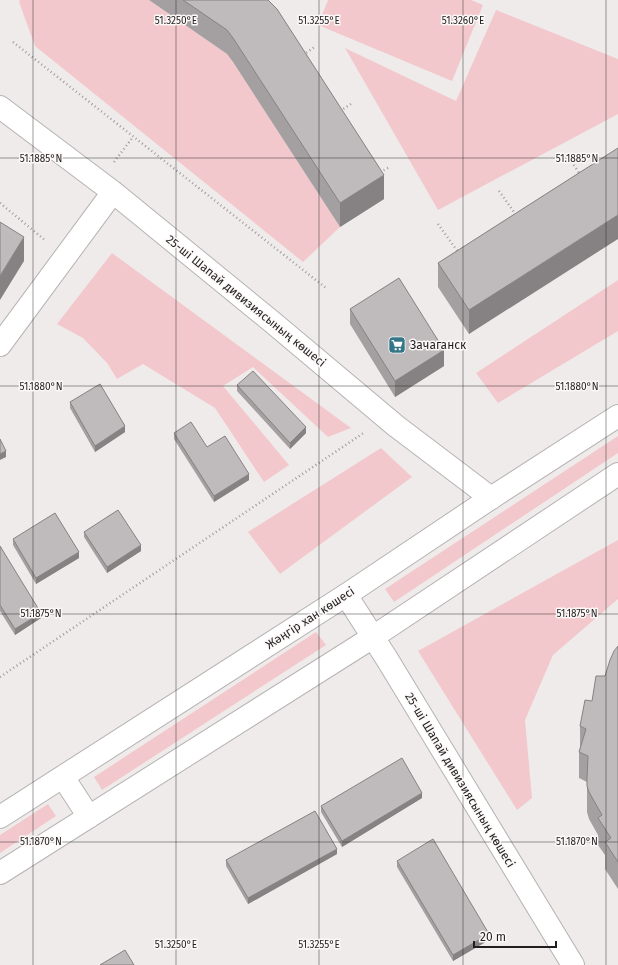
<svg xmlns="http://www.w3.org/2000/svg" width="618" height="965" viewBox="0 0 618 965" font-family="'Fira Sans',sans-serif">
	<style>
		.green { fill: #f3c8cc }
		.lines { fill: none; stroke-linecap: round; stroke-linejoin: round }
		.minor-casing { stroke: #b7b2b3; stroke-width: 24 }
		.major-casing { stroke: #b7b2b3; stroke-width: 24 }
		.path { stroke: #9f9c9c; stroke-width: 2.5; stroke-dasharray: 1 3; stroke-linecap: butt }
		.minor { stroke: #fff; stroke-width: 22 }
		.major { stroke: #fff; stroke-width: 22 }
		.wall { fill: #a4a0a1 }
		.shaded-wall { fill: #868283 }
		.building { fill: #bfbabb; stroke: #868283 }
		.ticks { fill: none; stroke: #201f1f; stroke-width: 1; stroke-opacity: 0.45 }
		.labels { text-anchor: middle; stroke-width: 3; stroke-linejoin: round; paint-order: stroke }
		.street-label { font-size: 12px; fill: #201f1f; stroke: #fdf8f8 }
		.poi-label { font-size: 12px; fill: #201f1f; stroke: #fdf8f8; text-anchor: start }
		.ticks-label { font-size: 10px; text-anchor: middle; fill: #201f1f; stroke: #fdf8f8; stroke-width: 3; stroke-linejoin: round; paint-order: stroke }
	</style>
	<rect width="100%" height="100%" fill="#efebeb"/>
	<path class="green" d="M20,0H149L227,54L233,62L340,227L303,262L35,46L19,2Z
		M328,0H471L483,5L452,81L318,25Z
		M496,10L618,59V114L438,210L345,48L456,101Z
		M112,253L351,428L328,437L253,367L223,386L289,465L264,482L215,408L143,364L117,379L107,363L83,338L57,324Z
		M618,280V331L498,403L476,373Z
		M618,436V453L394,602L385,589Z
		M381,448L412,477L280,574L248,532Z
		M618,540V599L553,655L525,720L532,798L517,810L418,651Z
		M316,632L326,645L102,790L94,777Z
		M48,804L56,816L0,853V835Z"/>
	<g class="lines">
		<defs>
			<path id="minor" d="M0,107L113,192L271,321L396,426L491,498
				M0,345L113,192
				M346,595L387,659L573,965"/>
			<path id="major" d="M63,777L89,817
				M0,817L346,595L491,498L618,416
				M0,873L373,637L618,474"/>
		</defs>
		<use href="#minor" class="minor-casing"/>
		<use href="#major" class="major-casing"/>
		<path class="path" d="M13,42L326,288
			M303,55L316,46
			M340,111L351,104
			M567,155L581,176
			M114,162L133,137
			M380,172L390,167
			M499,191L516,215
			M0,203L46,241
			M438,224L458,252
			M0,677L365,432"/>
		<use href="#minor" class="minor"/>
		<use href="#major" class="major"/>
	</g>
	<path class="wall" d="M149,0H268L384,199L340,227L233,62L227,54Z
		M618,148L469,334L438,287V263Z
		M350,309L444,366L395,397L350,324Z
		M237,385L306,433L290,449L237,391Z
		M70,402L125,432L95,452L70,408Z
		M174,433L207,447L249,480L214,502L174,439Z
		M84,532L141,551L107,573L84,537Z
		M13,539L79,558L36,584L13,545Z
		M0,546L41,618L15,635L0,611Z
		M618,646V889L605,869V855L598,845V835L589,819L587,812V782L579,778V752L580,748V726L592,701L605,676Z
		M422,798L342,847L321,812V806Z
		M337,854L248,904L226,866V860Z
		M397,861L489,940L453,961L397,867Z"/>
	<path class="shaded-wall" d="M384,175V199L340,227V203Z
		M618,215V239L469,334V310Z
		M24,237V261L0,300V276Z
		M444,350V366L395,397V381Z
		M125,426V432L95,452V446Z
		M306,427V433L290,449V443Z
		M6,451V457L0,460V454Z
		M249,474V480L214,502V496Z
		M141,545V551L107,573V567Z
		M79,552V558L36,584V578Z
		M41,613V618L15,635V629Z
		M422,793V798L342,847V841Z
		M337,849V854L248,904V898Z
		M489,934V940L453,961V955Z"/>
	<path class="building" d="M183,0H268L277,9L384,175L340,203L233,38L227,30Z
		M618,148V215L469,310L438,263Z
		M0,222L24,237L0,276Z
		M399,278L444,350L395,381L350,309Z
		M253,371L306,427L290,443L237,385Z
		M100,384L125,426L95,446L70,402Z
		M191,422L207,447L225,436L249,474L214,496L174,433Z
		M0,439L6,451L0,454Z
		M118,510L141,545L107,567L84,532Z
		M55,513L79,552L36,578L13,539Z
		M0,546L41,613L15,629L0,605Z
		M618,646V862L605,842L611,838L598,818L602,815L589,792L587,786V779L588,756L579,752L586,729L580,726L585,700L592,701L596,676H605L610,660L614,651Z
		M402,758L422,793L342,841L321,806Z
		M315,811L337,849L248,898L226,860Z
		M433,839L489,934L453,955L397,861Z
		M125,950L134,965H100Z"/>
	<path class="ticks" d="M33,0V965M176,0V965M319,0V965M463,0V965M606,0V965M0,158H618M0,386H618M0,614H618M0,842H618"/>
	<defs>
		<symbol id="supermarket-square" viewBox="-11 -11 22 22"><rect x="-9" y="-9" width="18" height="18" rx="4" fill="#347788" stroke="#fdf8f8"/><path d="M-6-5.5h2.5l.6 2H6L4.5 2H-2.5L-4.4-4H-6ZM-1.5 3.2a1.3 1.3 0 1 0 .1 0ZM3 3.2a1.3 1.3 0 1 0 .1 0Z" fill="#fff"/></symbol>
	</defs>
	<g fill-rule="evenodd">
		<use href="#supermarket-square" x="387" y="335" width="20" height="20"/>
	</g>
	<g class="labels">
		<g class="street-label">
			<text transform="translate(246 301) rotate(39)" y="4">25-ші Шапай дивизиясының көшесі</text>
			<text transform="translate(310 618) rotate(-33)" y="4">Жәңгір хан көшесі</text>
			<text transform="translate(460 780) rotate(59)" y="4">25-ші Шапай дивизиясының көшесі</text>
		</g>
		<g class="poi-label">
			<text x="410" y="349">Зачаганск</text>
		</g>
	</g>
	<g class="ticks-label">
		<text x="176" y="24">51.3250°E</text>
		<text x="319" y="24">51.3255°E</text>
		<text x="463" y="24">51.3260°E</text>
		<text x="41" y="162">51.1885°N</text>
		<text x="577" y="162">51.1885°N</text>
		<text x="41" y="390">51.1880°N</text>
		<text x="577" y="390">51.1880°N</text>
		<text x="41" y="617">51.1875°N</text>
		<text x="577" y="617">51.1875°N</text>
		<text x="41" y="845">51.1870°N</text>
		<text x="577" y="845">51.1870°N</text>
		<text x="176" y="948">51.3250°E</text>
		<text x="319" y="948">51.3255°E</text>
	</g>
	<path d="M474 941v6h82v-6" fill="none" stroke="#201f1f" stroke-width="2"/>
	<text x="480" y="941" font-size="12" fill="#201f1f" stroke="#fdf8f8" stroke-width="3" paint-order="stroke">20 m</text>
</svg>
